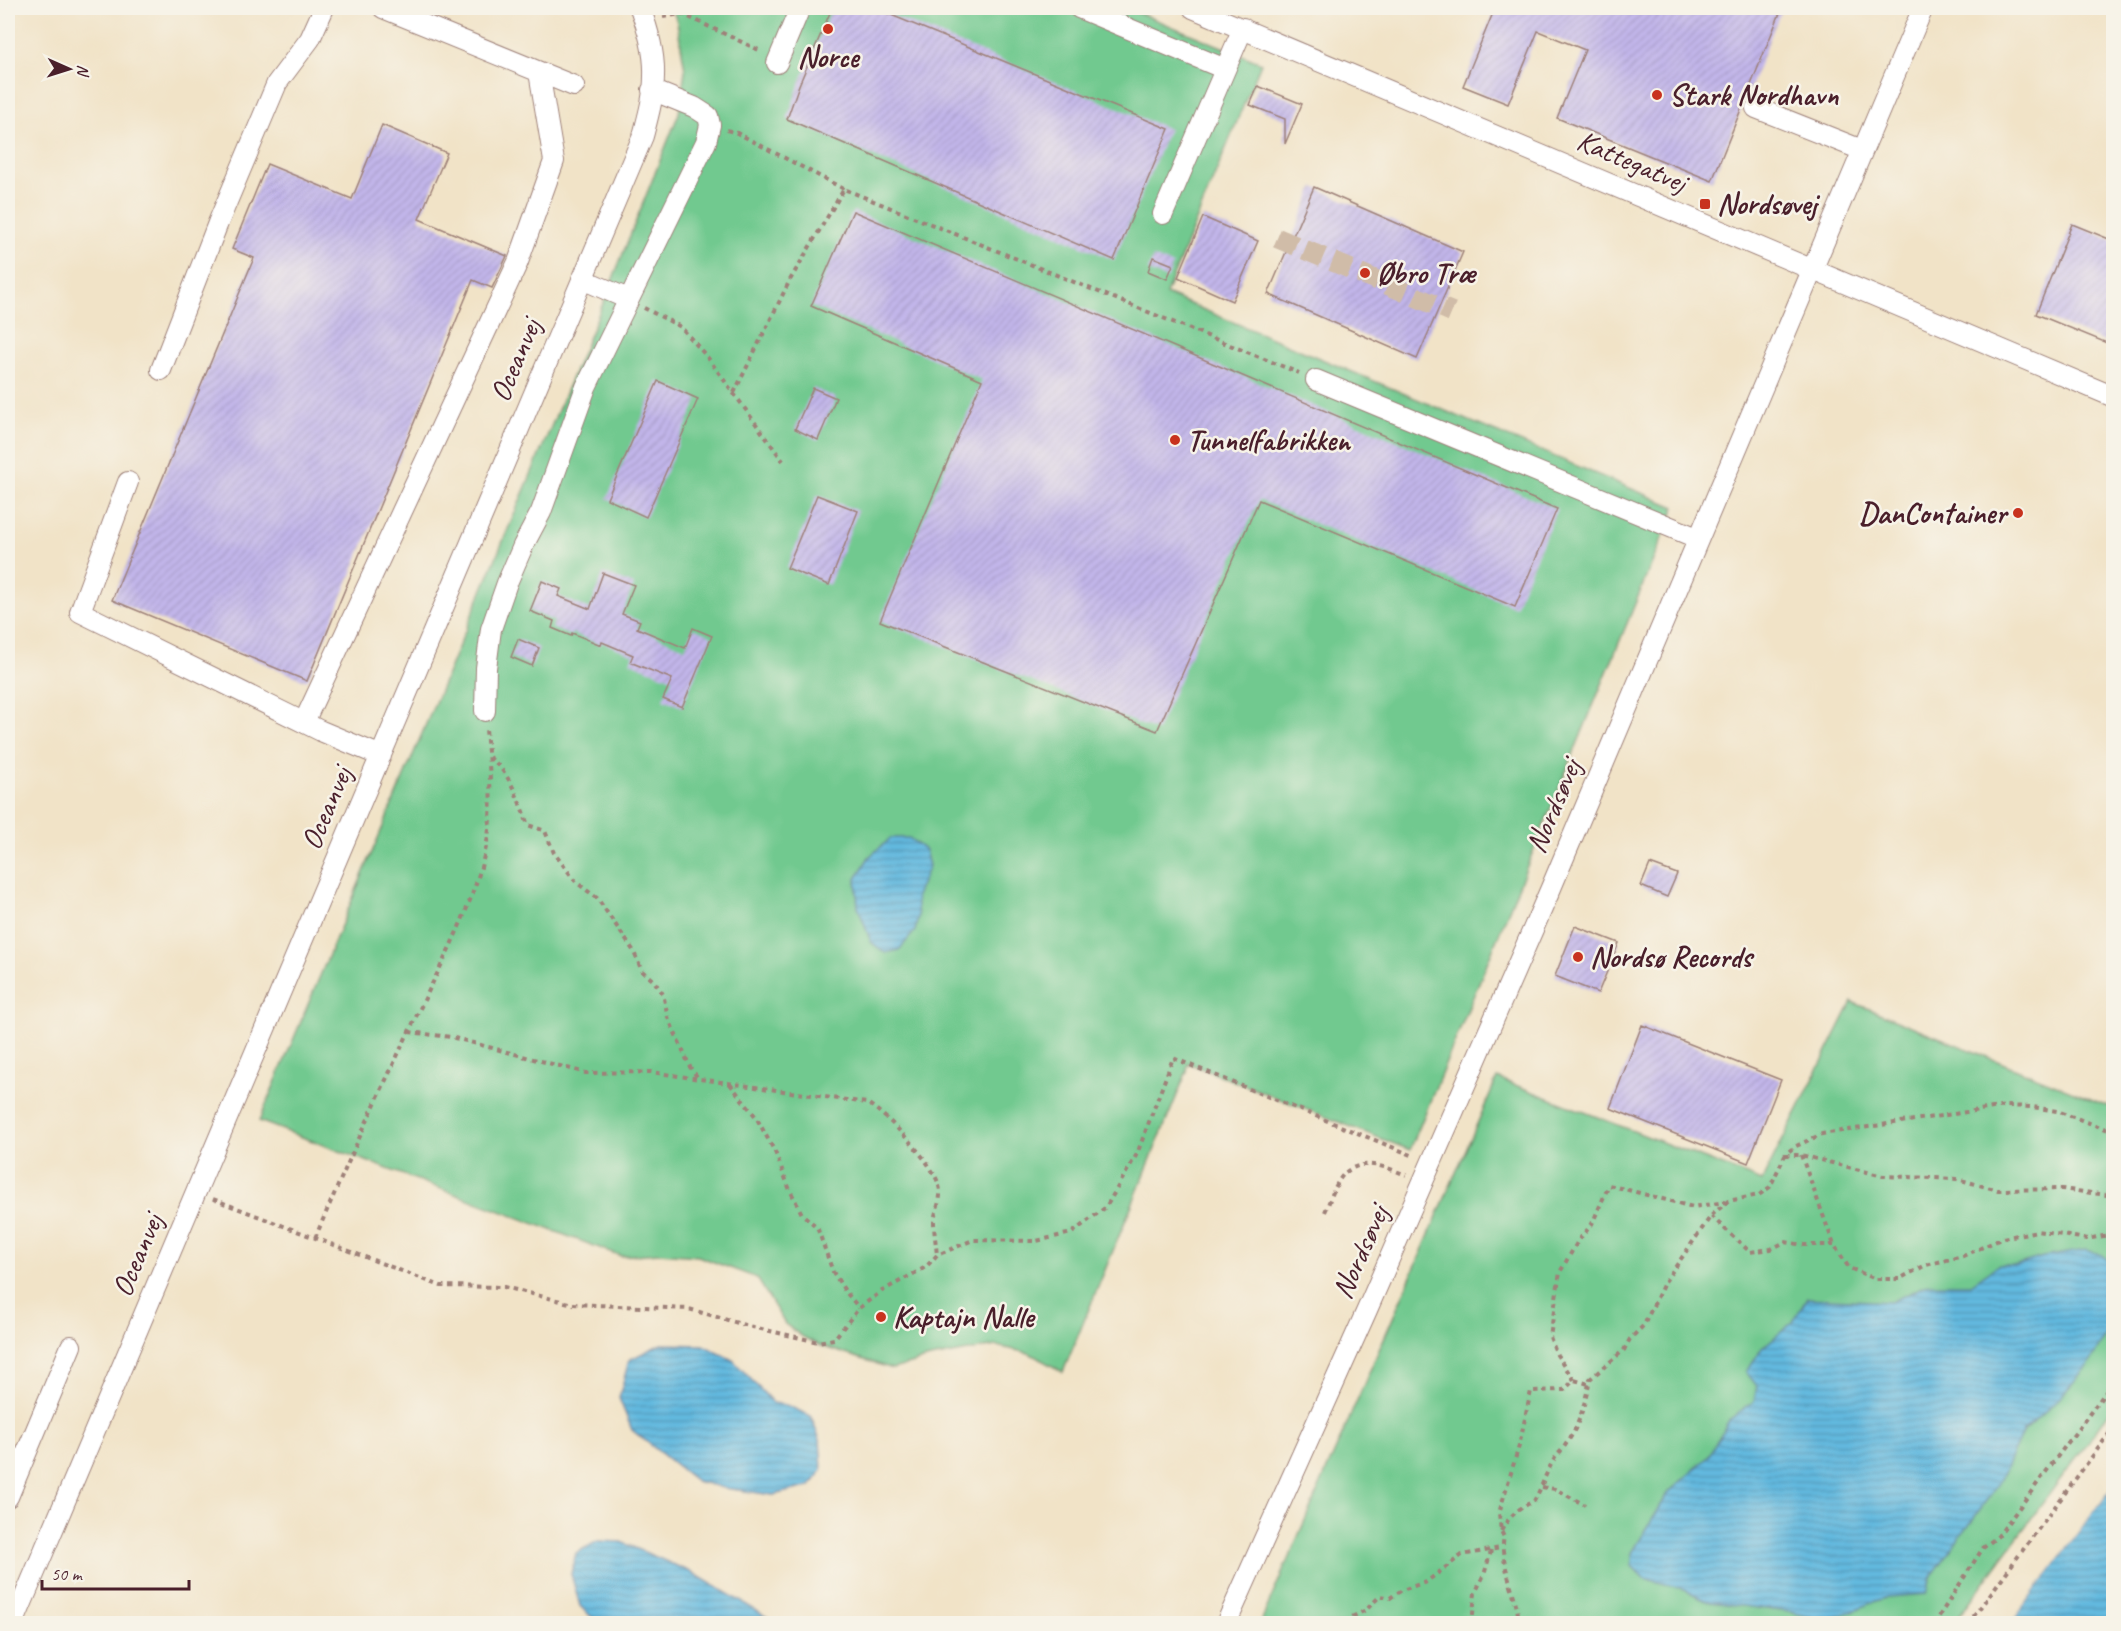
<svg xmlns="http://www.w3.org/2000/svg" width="2121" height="1631" viewBox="0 0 2121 1631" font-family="Caveat,sans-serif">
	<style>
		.green { fill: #71c98f; stroke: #5e745d; stroke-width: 1.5 }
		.water { fill: url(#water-rules); stroke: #566c85; stroke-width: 1.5 }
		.pier { fill: #f1e3c7 }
		.building { fill: url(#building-hatch) }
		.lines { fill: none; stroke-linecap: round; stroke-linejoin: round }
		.minor-tunnel { stroke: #d0bca8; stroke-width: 20; stroke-dasharray: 20 10; stroke-linecap: butt }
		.minor-casing { stroke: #9e8179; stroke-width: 22 }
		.path { stroke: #9e8179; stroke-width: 4; stroke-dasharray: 4.5 4.5; stroke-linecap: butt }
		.minor { stroke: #fff; stroke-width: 20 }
		.poi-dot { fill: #c8321e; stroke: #f7f3e8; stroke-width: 2 }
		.labels { text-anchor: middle; stroke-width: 5; stroke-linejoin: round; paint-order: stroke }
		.poi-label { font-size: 30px; font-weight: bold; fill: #4a1f2b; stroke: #f7f3e8; text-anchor: start }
		.street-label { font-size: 30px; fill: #4a1f2b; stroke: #f7f3e8 }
	</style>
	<defs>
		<pattern id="water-rules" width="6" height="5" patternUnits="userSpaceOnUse" patternTransform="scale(1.5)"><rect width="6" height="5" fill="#62b9df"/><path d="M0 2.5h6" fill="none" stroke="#5396b5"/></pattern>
		<pattern id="building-hatch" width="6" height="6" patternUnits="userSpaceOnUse" patternTransform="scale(1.5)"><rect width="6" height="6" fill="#c2b6ea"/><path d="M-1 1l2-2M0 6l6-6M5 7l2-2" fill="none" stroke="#a89cc9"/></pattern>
	</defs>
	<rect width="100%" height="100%" fill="#f7f3e8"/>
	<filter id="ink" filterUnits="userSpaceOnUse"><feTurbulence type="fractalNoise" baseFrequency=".0167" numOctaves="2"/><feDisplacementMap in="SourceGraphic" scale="12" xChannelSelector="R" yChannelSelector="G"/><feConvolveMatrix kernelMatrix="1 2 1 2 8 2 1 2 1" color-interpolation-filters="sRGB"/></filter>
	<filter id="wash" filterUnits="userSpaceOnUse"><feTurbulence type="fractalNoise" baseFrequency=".008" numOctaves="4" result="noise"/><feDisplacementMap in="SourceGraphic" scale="24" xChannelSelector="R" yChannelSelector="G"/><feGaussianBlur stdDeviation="1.35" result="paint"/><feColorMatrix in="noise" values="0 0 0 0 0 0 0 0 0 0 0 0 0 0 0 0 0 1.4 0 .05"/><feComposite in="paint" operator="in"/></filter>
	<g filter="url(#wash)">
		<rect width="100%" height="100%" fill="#f1e3c7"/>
		<path class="green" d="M672,8H1127L1261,63L1166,294L1675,507L1410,1150L1188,1063L1187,1071L1063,1372L1029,1353L996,1346L930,1358L893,1369L821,1346L803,1337L785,1324L757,1278L698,1256L659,1253L621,1256L259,1121L604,301L679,113L685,70L677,22Z
			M1852,1002L2113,1108V1408L1954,1623L1260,1624L1497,1078L1762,1181Z"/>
		<path class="water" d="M891,838H909L925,850L929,866L916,896L918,917L915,931L899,950L885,953L871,942L858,907L856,879L869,857Z
			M2086,1250L2100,1254L2113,1264V1322L2089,1364L2059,1399L2023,1431L1999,1483L1931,1577L1926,1594L1887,1597L1827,1621L1790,1612L1711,1602L1680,1588L1644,1578L1632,1566V1553L1669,1492L1708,1457L1729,1420L1754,1401L1757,1386L1746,1372L1762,1348L1793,1322L1807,1298L1891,1302L1928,1284H1971L1998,1265H2016L2043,1257Z
			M661,1344L703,1345L733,1360L773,1403L786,1405L811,1416L820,1440L822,1470L811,1486L773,1495L724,1488L696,1481L632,1430L619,1398L629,1360Z
			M2113,1486V1623H2011Z
			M598,1541L621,1542L693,1573L777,1623H598L580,1606L571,1574L576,1553Z"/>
		<path class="pier" d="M2114,1483L2113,1486L2011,1623L2008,1624Z"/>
		<g id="blocks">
			<path class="building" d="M832,8H874L1169,129L1114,260L787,119L799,85Z
				M1495,8H1782L1712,181L1557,118L1585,50L1538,31L1508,104L1463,86Z
				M1258,86L1302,104L1285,144V119L1250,105Z
				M382,125L447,153L419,219L507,256L492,288L473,280L307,681L112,600L254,258L232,249L267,164L352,199Z
				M1314,187L1463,252L1417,359L1268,294Z
				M853,211L1557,509L1515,607L1259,500L1157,731L880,621L982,380L811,306Z
				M1203,217L1258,241L1232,301L1178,277Z
				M2072,224L2114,241V346L2036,314Z
				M1153,257L1173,265L1167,279L1148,271Z
				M658,381L698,399L646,517L607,499Z
				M813,388L836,398L818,440L795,429Z
				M817,495L858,511L829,585L787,568Z
				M603,573L634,585L622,614L640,621L637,628L685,648L693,628L712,636L682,707L663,699L672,679L630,662L633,655L602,642L601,645L572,633L571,636L552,628L554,621L530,611L542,581L561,589L558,596L590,609Z
				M518,639L539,648L532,666L511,657Z
				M1650,864L1677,874L1667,897L1641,886Z
				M1575,926L1619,943L1598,993L1555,976Z
				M1642,1025L1781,1080L1748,1163L1610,1108Z"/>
		</g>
	</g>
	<g filter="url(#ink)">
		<use href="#blocks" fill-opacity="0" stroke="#9e8179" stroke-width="1.5"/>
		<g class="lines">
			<path class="minor-tunnel" d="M1277,238L1452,312"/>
			<defs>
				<path id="minor" d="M383,8L574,86
					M1079,8L1225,69
					M1193,8L2114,397
					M777,63L800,8
					M1756,108L1862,150
					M1163,214L1243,28
					M582,279L628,299
					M161,370L218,223L277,83L310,39L324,8
					M1316,380L1697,538
					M128,482L80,612L321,731L381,756
					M485,711L486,668L491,629L507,583L523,546L541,512L586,387L706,142L710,125L708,116L694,107L652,90
					M304,722L518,262L554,161L539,72
					M8,1497L71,1346
					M13,1624L643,136C648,117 654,96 654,76C655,53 648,29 640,8
					M1226,1624L1367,1310L1551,888L1923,8"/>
			</defs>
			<use href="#minor" class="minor-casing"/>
			<path class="path" d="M663,17L682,14L761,51
				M727,130L737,133L844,189
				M644,308L681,327L708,358L783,461
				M734,393L790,280L844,189L1299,373
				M489,757C511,774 518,799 528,825L545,831L554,853L576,882L597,898L633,950L642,971L654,981L663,994L668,1017L690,1067L698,1078
				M409,1032L451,1037L586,1073L651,1072L867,1103C887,1115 934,1163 939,1186C943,1198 935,1210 934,1222C934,1233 936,1244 937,1255
				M730,1084L756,1117L775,1152L790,1190L802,1214L817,1227L833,1272L845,1291L859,1308
				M1785,1155H1801L1883,1176L1957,1179L1998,1190L2062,1189L2114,1196
				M1801,1155L1834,1245L1849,1268L1876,1279H1899L1926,1265L1963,1256L2003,1238L2037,1231L2087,1239L2114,1234
				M213,1199L441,1286L504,1287L573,1304L689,1309L748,1326L818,1342L834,1339L859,1308L882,1291L926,1267L937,1255L973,1240L1036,1241L1072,1233L1106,1207L1137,1154L1173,1058L1414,1156
				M1325,1212C1330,1201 1335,1183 1344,1174C1362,1157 1386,1167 1406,1175
				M1711,1216L1750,1252L1771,1249L1785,1242L1804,1245H1834
				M315,1238C347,1164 380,1091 415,1019C442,962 475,904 487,842C494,806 489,766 486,729
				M1574,1380L1557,1355L1550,1337L1560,1272L1578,1241L1592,1224L1609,1185L1693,1207L1725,1202
				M1542,1487L1555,1489L1585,1505
				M1501,1531C1509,1516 1519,1508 1534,1501C1541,1489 1545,1475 1552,1463C1556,1455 1562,1451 1566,1444C1580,1425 1585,1402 1590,1379L1624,1350L1630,1339L1644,1325L1664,1283L1711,1216L1728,1201L1759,1195L1770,1187L1785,1155L1794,1147L1822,1134L2006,1106L2033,1107L2057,1111L2114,1132
				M1347,1624L1352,1617L1366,1610L1380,1596L1390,1598L1402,1590L1426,1582L1462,1555L1501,1548
				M1472,1624L1475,1593L1484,1575L1491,1551
				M1519,1624C1518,1596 1498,1560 1504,1537L1501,1531L1499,1513L1519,1446L1531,1391L1564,1390L1574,1380L1589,1384
				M1934,1624L1983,1548L1998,1536L2114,1381
				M1968,1624L2114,1427"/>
			<use href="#minor" class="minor"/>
		</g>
	</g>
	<g class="poi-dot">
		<circle cx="828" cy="29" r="6"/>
		<circle cx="1657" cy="95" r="6"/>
		<rect x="1699" y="198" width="12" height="12" rx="3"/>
		<circle cx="1365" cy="273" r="6"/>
		<circle cx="1175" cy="440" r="6"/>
		<circle cx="2018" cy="513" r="6"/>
		<circle cx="1578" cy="957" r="6"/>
		<circle cx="881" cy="1317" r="6"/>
	</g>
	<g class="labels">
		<g class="poi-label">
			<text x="828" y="67" text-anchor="middle">Norce</text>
			<text x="1669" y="105">Stark Nordhavn</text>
			<text x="1717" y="214">Nordsøvej</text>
			<text x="1377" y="283">Øbro Træ</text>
			<text x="1187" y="450">Tunnelfabrikken</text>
			<text x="2006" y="523" text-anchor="end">DanContainer</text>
			<text x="1590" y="967">Nordsø Records</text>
			<text x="893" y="1327">Kaptajn Nalle</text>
		</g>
		<g class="street-label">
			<text transform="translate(1632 161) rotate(23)" y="10">Kattegatvej</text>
			<text transform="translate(515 360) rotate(-67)" y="10">Oceanvej</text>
			<text transform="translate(1553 806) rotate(-67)" y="10">Nordsøvej</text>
			<text transform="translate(326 808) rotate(-67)" y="10">Oceanvej</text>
			<text transform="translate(1360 1252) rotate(-66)" y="10">Nordsøvej</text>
			<text transform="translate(137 1255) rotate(-67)" y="10">Oceanvej</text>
		</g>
	</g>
	<rect width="2121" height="1631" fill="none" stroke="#f7f3e8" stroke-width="30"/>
	<g transform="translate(69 69) rotate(93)" stroke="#f7f3e8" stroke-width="4.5" paint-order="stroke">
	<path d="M0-4.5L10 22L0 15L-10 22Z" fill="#4a1f2b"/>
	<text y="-9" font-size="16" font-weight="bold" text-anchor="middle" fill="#4a1f2b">N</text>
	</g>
	<path d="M42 1580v9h147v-9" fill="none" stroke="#4a1f2b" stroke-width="3"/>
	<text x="51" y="1580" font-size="18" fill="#4a1f2b" stroke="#f7f3e8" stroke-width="4.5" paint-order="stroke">50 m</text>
</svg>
